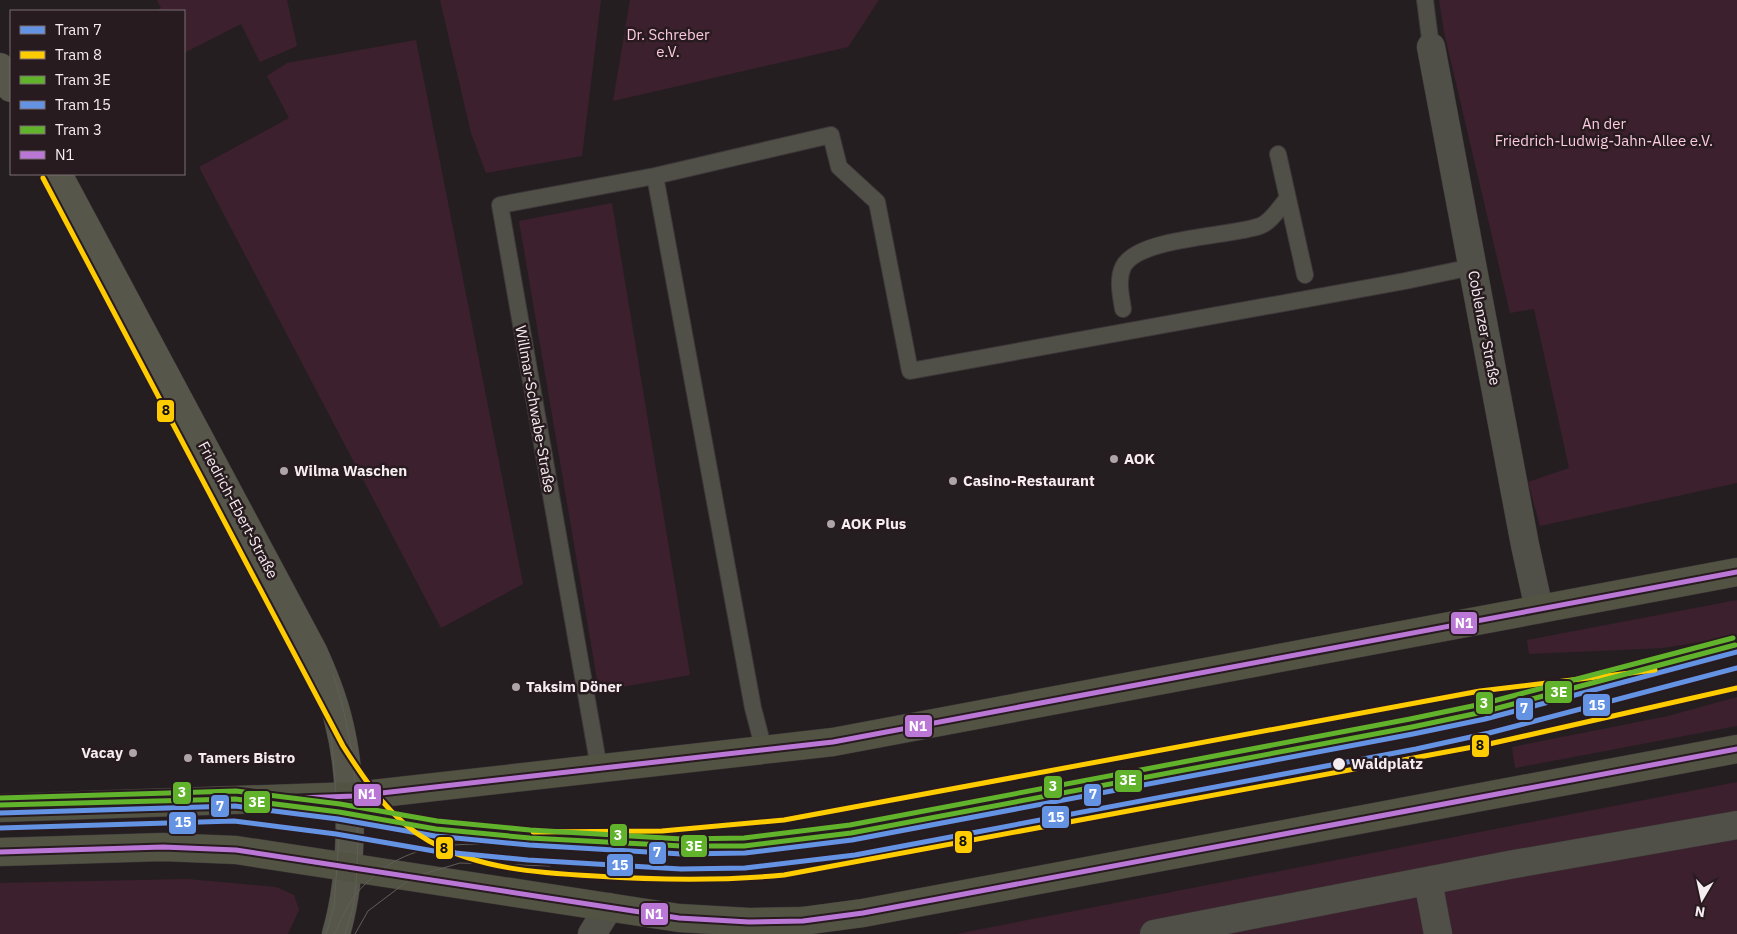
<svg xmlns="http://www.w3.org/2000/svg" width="1737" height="934" viewBox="0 0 1737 934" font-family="'IBM Plex Sans',sans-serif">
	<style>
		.green { fill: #3d202d }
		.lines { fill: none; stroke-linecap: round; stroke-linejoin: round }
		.lane-casing { stroke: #3d383a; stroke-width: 18 }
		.street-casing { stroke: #3d383a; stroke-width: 29 }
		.secondary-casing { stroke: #3d383a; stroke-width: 29 }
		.primary-casing { stroke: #3d383a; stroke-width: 29 }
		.lane { stroke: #505048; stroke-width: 16 }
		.street { stroke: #505048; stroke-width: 28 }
		.secondary { stroke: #56574a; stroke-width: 28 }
		.primary { stroke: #525343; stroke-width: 28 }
		.tram { stroke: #5f5e58; stroke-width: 1 }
		.bus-1-casing { stroke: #281b20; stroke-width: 9 }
		.bus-1 { stroke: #ba77d6; stroke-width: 5 }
		.tram-1-casing { stroke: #281b20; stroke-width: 9 }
		.tram-2-casing { stroke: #281b20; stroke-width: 9 }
		.tram-3-casing { stroke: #281b20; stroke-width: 9 }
		.tram-4-casing { stroke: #281b20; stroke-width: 9 }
		.tram-5-casing { stroke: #281b20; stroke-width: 9 }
		.tram-1 { stroke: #6493e4; stroke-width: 5 }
		.tram-2 { stroke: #fc0; stroke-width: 5 }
		.tram-3 { stroke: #62b32c; stroke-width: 5 }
		.tram-4 { stroke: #6493e4; stroke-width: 5 }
		.tram-5 { stroke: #62b32c; stroke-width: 5 }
		.poi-dot { fill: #ada5a8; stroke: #281b20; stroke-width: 2 }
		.stop-dot { fill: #f6edf0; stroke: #281b20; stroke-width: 2 }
		.labels { text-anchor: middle; stroke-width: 5; stroke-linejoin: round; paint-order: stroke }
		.park-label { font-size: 15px; fill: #fbcadd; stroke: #281b20 }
		.street-label { font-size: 15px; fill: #f6edf0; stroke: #281b20 }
		.poi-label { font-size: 15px; font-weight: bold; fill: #f6edf0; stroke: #281b20; text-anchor: start }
		.stop-label { font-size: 15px; font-weight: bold; fill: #f6edf0; stroke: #281b20; text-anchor: start }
		.line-badge { stroke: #281b20; stroke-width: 2 }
		.badge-label { font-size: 14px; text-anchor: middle; font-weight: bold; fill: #fff }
		.pale-badge-label { font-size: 14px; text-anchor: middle; font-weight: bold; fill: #111 }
	</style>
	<rect width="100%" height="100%" fill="#251e21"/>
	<path class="green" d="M157,0H287L297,46L260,62L241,24L184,53V11H154L161,8Z
		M440,0H601L582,156L486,173L471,133Z
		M630,0H879L848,47L613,101Z
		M1439,0H1737V483L1540,526L1528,482L1569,468L1534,309L1510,313L1444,32Z
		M416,40L523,584L441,628L199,167L289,118L267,76L287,63Z
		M612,203L690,675L599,691L519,221Z
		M1737,600V636L1663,648L1529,654L1527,640Z
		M1737,697V726L1515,768L1512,747L1668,716Z
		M1737,782V934H956Z
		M187,879L276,887L294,895L299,910L288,934H0V883Z"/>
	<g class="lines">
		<defs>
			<path id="lane" d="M1425,0L1431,47
				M1278,154L1305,275
				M655,176L753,708L764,750
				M1123,309C1121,296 1117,280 1123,267C1138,237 1229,237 1260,226C1271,222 1280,207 1287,199
				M599,768L500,205L655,176L831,135L839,167L877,202L910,371L1405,281L1472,267"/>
			<path id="street" d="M1431,47L1525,545L1539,609
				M1428,881L1438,934
				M592,934L609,907
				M1154,934L1509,865L1737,825"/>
			<path id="secondary" d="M0,67L11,88
				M58,174L313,651C323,673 332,695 338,719C354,781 354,872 336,934"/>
			<path id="primary" d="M0,808L355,796L833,742L1737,572
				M0,852L163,847L236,850L679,918L749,922L803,921L863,913L1737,749"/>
		</defs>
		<use href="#lane" class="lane-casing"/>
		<use href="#street" class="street-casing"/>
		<use href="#secondary" class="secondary-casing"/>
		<use href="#primary" class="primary-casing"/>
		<use href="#lane" class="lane"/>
		<use href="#street" class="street"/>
		<use href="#secondary" class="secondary"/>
		<use href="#primary" class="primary"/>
		<path class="tram" d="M333,674C356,743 362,820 355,893C354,907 349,921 345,934
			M316,682L328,715L332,742L339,838L334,907L326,934
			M334,934C341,921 347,905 356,894C405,836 461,844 529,845
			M355,934L368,911L413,877L460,863L550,866"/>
		<defs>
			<path id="bus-1" d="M90,805L355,796L833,742L1737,572
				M0,852L163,847L236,850L679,918L749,922L803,921L863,913L1737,749"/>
		</defs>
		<use href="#bus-1" class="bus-1-casing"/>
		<use href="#bus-1" class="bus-1"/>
		<defs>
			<path id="tram-1" d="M0,813L235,806L338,819L435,836L529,845L682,854L745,853L852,840L1413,734L1485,719L1737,652"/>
			<path id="tram-2" d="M43,178L343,746C366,782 391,820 429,841C479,869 538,873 595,876C658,880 721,881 784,875L1489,744L1737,688
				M533,832L662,831L784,820L1480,691L1655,670"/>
			<path id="tram-3" d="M0,805L235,799L339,812L436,829L530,838L682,846H744L851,833L1412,727L1483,712L1735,645"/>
			<path id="tram-4" d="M0,828L234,821L336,834L434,851L528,860L681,869L745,868L855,855L1416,749L1489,733L1737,668"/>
			<path id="tram-5" d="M0,798L236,791L340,804L437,821L530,830L682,839L744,838L850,825L1410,719L1482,704L1733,638"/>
		</defs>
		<use href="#tram-1" class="tram-1-casing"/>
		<use href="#tram-2" class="tram-2-casing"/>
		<use href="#tram-3" class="tram-3-casing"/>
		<use href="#tram-4" class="tram-4-casing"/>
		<use href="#tram-5" class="tram-5-casing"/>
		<use href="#tram-1" class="tram-1"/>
		<use href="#tram-2" class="tram-2"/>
		<use href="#tram-3" class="tram-3"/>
		<use href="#tram-4" class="tram-4"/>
		<use href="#tram-5" class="tram-5"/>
	</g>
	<g class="poi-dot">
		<circle cx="1114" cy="459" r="5"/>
		<circle cx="284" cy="471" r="5"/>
		<circle cx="953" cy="481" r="5"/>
		<circle cx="831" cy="524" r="5"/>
		<circle cx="516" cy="687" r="5"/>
		<circle cx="133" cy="753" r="5"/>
		<circle cx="188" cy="758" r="5"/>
	</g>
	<circle class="stop-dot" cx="1339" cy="764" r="7"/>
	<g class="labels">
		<g class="park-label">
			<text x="668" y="40">Dr. Schreber<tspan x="668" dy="17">e.V.</tspan></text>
			<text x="1604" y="129">An der<tspan x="1604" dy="17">Friedrich-Ludwig-Jahn-Allee e.V.</tspan></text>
		</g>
		<g class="street-label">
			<text transform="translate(1484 328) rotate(79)" y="5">Coblenzer Straße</text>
			<text transform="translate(535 409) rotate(80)" y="5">Willmar-Schwabe-Straße</text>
			<text transform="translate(238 510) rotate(62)" y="5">Friedrich-Ebert-Straße</text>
		</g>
		<g class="poi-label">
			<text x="1124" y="464">AOK</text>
			<text x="294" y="476">Wilma Waschen</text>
			<text x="963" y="486">Casino-Restaurant</text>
			<text x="841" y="529">AOK Plus</text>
			<text x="526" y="692">Taksim Döner</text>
			<text x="123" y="758" text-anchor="end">Vacay</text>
			<text x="198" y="763">Tamers Bistro</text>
		</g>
		<g class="stop-label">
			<text x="1351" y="769">Waldplatz</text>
		</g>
	</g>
	<g class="line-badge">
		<rect x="156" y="399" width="19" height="24" rx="5" fill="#fc0"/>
		<rect x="1450" y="611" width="28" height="24" rx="5" fill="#ba77d6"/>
		<rect x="1544" y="680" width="29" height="24" rx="5" fill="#62b32c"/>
		<rect x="1475" y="691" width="19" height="24" rx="5" fill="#62b32c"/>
		<rect x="1582" y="693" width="29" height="24" rx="5" fill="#6493e4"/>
		<rect x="1515" y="697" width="19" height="24" rx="5" fill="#6493e4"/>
		<rect x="904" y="714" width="29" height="24" rx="5" fill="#ba77d6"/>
		<rect x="1471" y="734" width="19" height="24" rx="5" fill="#fc0"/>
		<rect x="1114" y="769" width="29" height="24" rx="5" fill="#62b32c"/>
		<rect x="1043" y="775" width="20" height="24" rx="5" fill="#62b32c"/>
		<rect x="172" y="781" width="20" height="24" rx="5" fill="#62b32c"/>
		<rect x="1083" y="783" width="19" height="24" rx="5" fill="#6493e4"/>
		<rect x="353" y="783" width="29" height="24" rx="5" fill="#ba77d6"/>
		<rect x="243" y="790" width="28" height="24" rx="5" fill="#62b32c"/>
		<rect x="210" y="794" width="20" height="24" rx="5" fill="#6493e4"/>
		<rect x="1041" y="805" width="29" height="24" rx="5" fill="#6493e4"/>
		<rect x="168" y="811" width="29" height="24" rx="5" fill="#6493e4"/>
		<rect x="609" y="823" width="19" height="24" rx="5" fill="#62b32c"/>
		<rect x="954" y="830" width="19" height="24" rx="5" fill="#fc0"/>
		<rect x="680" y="834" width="28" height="24" rx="5" fill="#62b32c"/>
		<rect x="435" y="836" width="19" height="24" rx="5" fill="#fc0"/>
		<rect x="648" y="841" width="19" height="24" rx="5" fill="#6493e4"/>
		<rect x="606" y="853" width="28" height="24" rx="5" fill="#6493e4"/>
		<rect x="640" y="902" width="29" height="24" rx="5" fill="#ba77d6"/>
	</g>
	<g class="badge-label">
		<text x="1464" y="628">N1</text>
		<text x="1559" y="697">3E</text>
		<text x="1484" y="708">3</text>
		<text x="1597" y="710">15</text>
		<text x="1524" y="713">7</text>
		<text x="918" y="731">N1</text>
		<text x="1128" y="785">3E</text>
		<text x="1053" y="791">3</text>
		<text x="182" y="797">3</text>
		<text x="1093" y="799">7</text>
		<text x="367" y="799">N1</text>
		<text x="257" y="807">3E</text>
		<text x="220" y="811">7</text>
		<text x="1056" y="822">15</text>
		<text x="183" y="827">15</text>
		<text x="618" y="840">3</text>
		<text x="694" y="851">3E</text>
		<text x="657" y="857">7</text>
		<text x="620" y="870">15</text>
		<text x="654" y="919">N1</text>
	</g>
	<g class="pale-badge-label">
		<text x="166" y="415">8</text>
		<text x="1480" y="750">8</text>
		<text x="963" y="846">8</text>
		<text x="444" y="853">8</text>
	</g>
	<rect x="10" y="10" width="175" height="165" fill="#281b20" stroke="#7a6f73"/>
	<rect x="20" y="26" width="25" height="8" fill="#6493e4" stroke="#7a6f73"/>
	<text x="55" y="35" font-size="15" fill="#f6edf0">Tram 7</text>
	<rect x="20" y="51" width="25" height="8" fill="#ffcc00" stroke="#7a6f73"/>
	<text x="55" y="60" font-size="15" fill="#f6edf0">Tram 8</text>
	<rect x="20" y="76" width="25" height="8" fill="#62b32c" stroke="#7a6f73"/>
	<text x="55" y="85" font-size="15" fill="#f6edf0">Tram 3E</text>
	<rect x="20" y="101" width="25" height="8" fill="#6493e4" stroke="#7a6f73"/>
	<text x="55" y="110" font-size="15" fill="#f6edf0">Tram 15</text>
	<rect x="20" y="126" width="25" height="8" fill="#62b32c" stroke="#7a6f73"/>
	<text x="55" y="135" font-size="15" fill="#f6edf0">Tram 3</text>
	<rect x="20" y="151" width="25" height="8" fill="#ba77d6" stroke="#7a6f73"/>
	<text x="55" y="160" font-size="15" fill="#f6edf0">N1</text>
	<g transform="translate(1702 899) rotate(189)" stroke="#281b20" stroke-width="4" paint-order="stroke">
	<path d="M0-4L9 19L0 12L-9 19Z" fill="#f6edf0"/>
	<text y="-8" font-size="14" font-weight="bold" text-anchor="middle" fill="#f6edf0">N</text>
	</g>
</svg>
